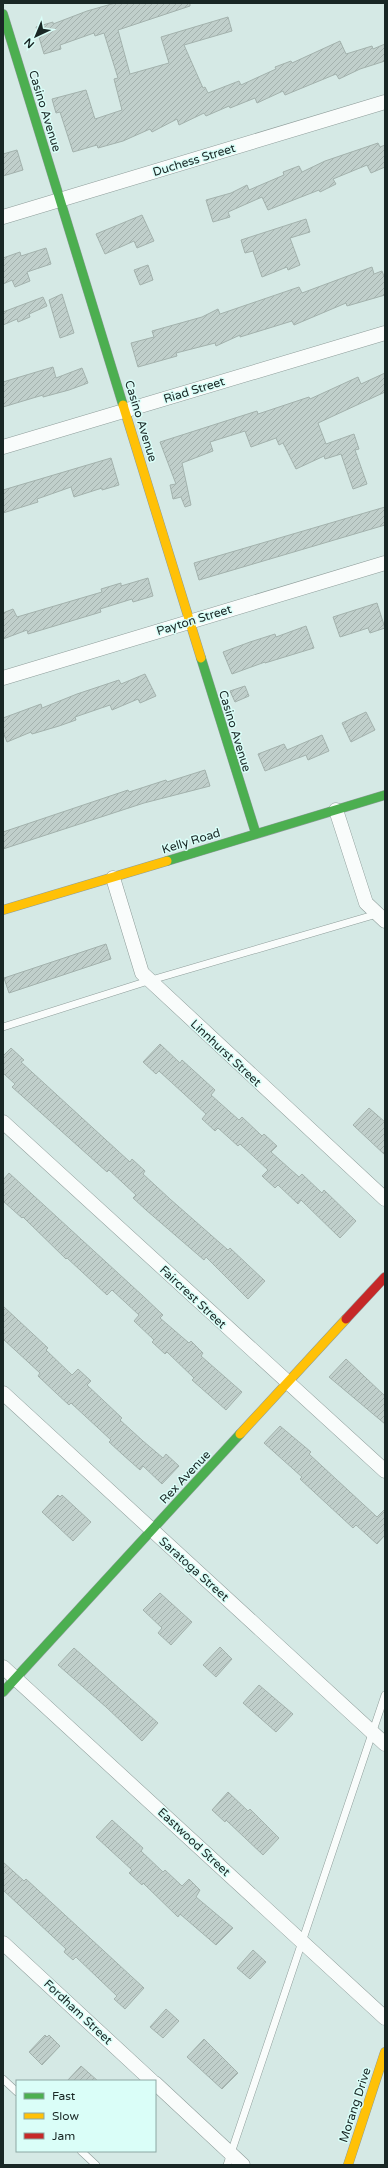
<svg xmlns="http://www.w3.org/2000/svg" width="388" height="2168" viewBox="0 0 388 2168" font-family="'Varela Round',sans-serif">
	<style>
		.building { fill: url(#building-hatch); stroke: #a3b2ad }
		.lines { fill: none; stroke-linecap: round; stroke-linejoin: round }
		.lane-casing { stroke: #8e9d9a; stroke-width: 8 }
		.street-casing { stroke: #8e9d9a; stroke-width: 15 }
		.fast-casing { stroke: #8e9d9a; stroke-width: 10 }
		.slow-casing { stroke: #8e9d9a; stroke-width: 10 }
		.jam-casing { stroke: #8e9d9a; stroke-width: 10 }
		.lane { stroke: #f9fcfb; stroke-width: 7 }
		.street { stroke: #f9fcfb; stroke-width: 14 }
		.fast { stroke: #4caf50; stroke-width: 9 }
		.slow { stroke: #ffc107; stroke-width: 9 }
		.jam { stroke: #c62828; stroke-width: 9 }
		.labels { text-anchor: middle; stroke-width: 3; stroke-linejoin: round; paint-order: stroke }
		.street-label { font-size: 12px; fill: #192725; stroke: #dafef8 }
	</style>
	<defs>
		<pattern id="building-hatch" width="6" height="6" patternUnits="userSpaceOnUse"><rect width="6" height="6" fill="#c0cfcb"/><path d="M-1 1l2-2M0 6l6-6M5 7l2-2" fill="none" stroke="#a4b2ae"/></pattern>
	</defs>
	<rect width="100%" height="100%" fill="#d5e9e5"/>
	<path class="building" d="M115,3H190V6L118,30L130,74L169,63L161,37L228,17L232,31L184,45L203,88L205,87L208,93L239,81L241,85L276,69L275,67L291,61L292,63L340,41L346,54L372,46L373,49L385,44V61L360,69L339,79L336,74L285,95L283,91L257,103L255,98L230,108L229,106L206,116L204,113L179,125L177,119L152,132L150,129L123,141L98,148L97,145L73,152L60,112L56,113L52,99L86,90L95,119L122,110L114,79L118,78L104,33L95,36L94,33L60,45L61,49L44,54L36,27L53,22V24L87,11Z
		M378,143L380,147L385,145V167L371,173L367,165L333,179L336,184L320,192L319,190L268,210L262,197L228,212L230,217L213,222L206,200L231,193L247,185L249,190L284,175L283,172L299,166L302,172L325,161Z
		M17,150L23,170L3,176V154Z
		M142,215L154,241L137,248L134,241L105,254L96,234Z
		M306,219L310,232L290,238L300,265L288,270L287,267L262,277L253,251L245,253L241,240Z
		M46,248L51,264L27,272L30,281L15,287L12,280L3,284V258L20,252L21,256Z
		M148,265L153,280L140,285L134,270Z
		M372,267L374,274L382,271L385,279V295L347,306L346,303L294,325L292,321L240,337V335L216,346L215,343L176,353L177,356L138,367L131,343L154,337L152,331L202,317L218,309L220,314L299,287L302,293Z
		M62,294L74,333L60,338L49,300Z
		M43,297L47,306L29,314L30,317L18,322L17,319L3,325V312Z
		M53,367L56,378L82,368L88,383L69,390L43,397V395L3,407V382Z
		M385,373V392L318,423L326,444L354,434L359,449L355,450L367,484L353,489L341,454L325,459L324,456L296,469L283,443L279,445L276,438L251,447L245,431L210,442L213,451L182,463L191,505L185,507L181,497L173,499L170,485L176,484L160,442L257,411L258,414L309,397L310,399L358,377L361,384Z
		M111,458L119,485L102,490V488L74,497L71,487L37,499L38,502L3,513V490Z
		M385,507V525L199,580L194,563Z
		M148,578L153,596L133,602L132,599L100,609L101,612L28,634L27,630L3,639V613L13,609L17,617L102,592L101,589L121,583V586Z
		M377,603L385,628L370,633L368,628L340,637L333,617Z
		M306,626L314,648L265,663V662L232,674L223,652L250,642L275,634L276,637Z
		M145,674L156,696L140,703L138,699L112,710L110,705L75,717L76,720L59,726L32,734L31,732L7,742L3,732V718L41,704L42,708L77,694L119,680L121,684Z
		M245,686L249,696L235,702L230,691Z
		M366,712L375,730L351,742L342,723Z
		M322,735L329,751L308,760L306,755L265,771L258,754L284,744L287,750Z
		M205,770L210,786L144,803L3,849V832L128,790L129,792L166,780L167,782Z
		M106,944L111,959L9,993L4,978Z
		M160,1044L180,1063L182,1060L215,1090L211,1095L239,1120L242,1117L262,1136L264,1134L277,1146L271,1152L299,1177L302,1174L322,1193L324,1190L356,1221L340,1238L301,1200L298,1204L278,1185L275,1188L262,1176L268,1170L240,1144L238,1146L218,1128L215,1131L202,1119L206,1114L159,1071L156,1074L143,1062Z
		M11,1048L24,1060L21,1062L130,1162L132,1159L145,1171L143,1174L170,1199L228,1250L230,1248L265,1281L248,1299L206,1257L204,1260L146,1210L133,1198L136,1195L109,1170L107,1172L12,1087L15,1084L3,1073V1056Z
		M369,1108L385,1122V1155L353,1125Z
		M9,1173L143,1296L163,1315L160,1318L189,1343L191,1341L203,1353L201,1356L242,1392L226,1410L192,1380L194,1378L167,1352L165,1354L152,1342L154,1340L134,1321L139,1315L112,1290L107,1295L67,1258L66,1259L23,1217L22,1218L3,1201V1180Z
		M3,1306L48,1348L46,1350L72,1375L78,1369L91,1381L87,1385L122,1418L120,1420L143,1441L163,1458L166,1454L179,1466L162,1484L143,1466L140,1470L122,1454L109,1442L111,1440L71,1403L69,1405L56,1393L38,1376L40,1373L3,1339Z
		M346,1359L385,1396V1424L329,1377Z
		M280,1426L311,1452L309,1454L377,1517L385,1509V1535L377,1544L356,1525L353,1528L300,1479L302,1477L264,1443Z
		M58,1495L60,1497L62,1495L91,1522L73,1541L42,1512Z
		M160,1593L192,1622L171,1645L158,1633L162,1628L143,1610Z
		M220,1647L232,1659L216,1677L203,1665Z
		M74,1648L158,1723L142,1741L106,1707L58,1665Z
		M259,1685L293,1714L276,1732L243,1703Z
		M228,1792L248,1811L250,1809L279,1838L263,1855L226,1820L225,1822L212,1810Z
		M112,1820L143,1848L141,1851L163,1872L165,1870L182,1886L189,1879L200,1890L196,1897L233,1928L216,1945L180,1914L178,1917L143,1883L142,1885L129,1873L132,1870L96,1837Z
		M3,1862L24,1881L26,1879L144,1988L125,2009L114,1999L117,1996L98,1978L76,1957L73,1960L64,1952L66,1949L3,1890Z
		M253,1950L266,1962L250,1979L237,1968Z
		M166,2009L179,2021L163,2038L150,2027Z
		M45,2035L47,2037L49,2035L60,2046L42,2065L29,2052Z
		M204,2039L238,2073L222,2089L187,2057Z
		M81,2066L98,2081H67Z"/>
	<g class="lines">
		<defs>
			<path id="lane" d="M3,1027L148,981L377,914
				M3,2079L17,2092
				M81,2151L96,2165
				M227,2165L385,1695"/>
			<path id="street" d="M3,217L385,102
				M3,447L385,333
				M3,678L385,563
				M336,810L366,903L385,921
				M113,878L142,973L385,1199
				M3,1122L385,1471
				M3,1393L385,1744
				M3,1667L385,2018
				M3,1943L152,2081
				M155,2083L243,2165"/>
			<path id="fast" d="M3,14L123,405
				M201,658L256,834
				M167,861L385,795
				M3,1692L240,1434"/>
			<path id="slow" d="M123,405L201,658
				M3,910L167,861
				M240,1434L346,1319
				M348,2165L385,2052"/>
			<path id="jam" d="M346,1319L385,1277"/>
		</defs>
		<use href="#lane" class="lane-casing"/>
		<use href="#street" class="street-casing"/>
		<use href="#fast" class="fast-casing"/>
		<use href="#slow" class="slow-casing"/>
		<use href="#jam" class="jam-casing"/>
		<use href="#lane" class="lane"/>
		<use href="#street" class="street"/>
		<use href="#fast" class="fast"/>
		<use href="#slow" class="slow"/>
		<use href="#jam" class="jam"/>
	</g>
	<g class="labels">
		<g class="street-label">
			<text transform="translate(45 111) rotate(73)" y="4">Casino Avenue</text>
			<text transform="translate(194 160) rotate(-17)" y="4">Duchess Street</text>
			<text transform="translate(194 390) rotate(-17)" y="4">Riad Street</text>
			<text transform="translate(141 421) rotate(73)" y="4">Casino Avenue</text>
			<text transform="translate(194 620) rotate(-17)" y="4">Payton Street</text>
			<text transform="translate(235 731) rotate(73)" y="4">Casino Avenue</text>
			<text transform="translate(191 841) rotate(-17)" y="4">Kelly Road</text>
			<text transform="translate(226 1053) rotate(43)" y="4">Linnhurst Street</text>
			<text transform="translate(193 1297) rotate(43)" y="4">Faircrest Street</text>
			<text transform="translate(185 1477) rotate(-47)" y="4">Rex Avenue</text>
			<text transform="translate(194 1569) rotate(42)" y="4">Saratoga Street</text>
			<text transform="translate(194 1842) rotate(43)" y="4">Eastwood Street</text>
			<text transform="translate(78 2012) rotate(43)" y="4">Fordham Street</text>
			<text transform="translate(355 2105) rotate(-72)" y="4">Morang Drive</text>
		</g>
	</g>
	<rect width="388" height="2168" fill="none" stroke="#192725" stroke-width="8"/>
	<rect x="16" y="2080" width="140" height="72" fill="#dafef8" stroke="#8da8a4"/>
	<rect x="24" y="2093" width="20" height="6" fill="#4caf50" stroke="#8da8a4"/>
	<text x="52" y="2100" font-size="12" fill="#192725">Fast</text>
	<rect x="24" y="2113" width="20" height="6" fill="#ffc107" stroke="#8da8a4"/>
	<text x="52" y="2120" font-size="12" fill="#192725">Slow</text>
	<rect x="24" y="2133" width="20" height="6" fill="#c62828" stroke="#8da8a4"/>
	<text x="52" y="2140" font-size="12" fill="#192725">Jam</text>
	<g transform="translate(36 36) rotate(224)" stroke="#dafef8" stroke-width="3" paint-order="stroke">
	<path d="M0-3L7 15L0 10L-7 15Z" fill="#192725"/>
	<text y="-6" font-size="11" font-weight="bold" text-anchor="middle" fill="#192725">N</text>
	</g>
</svg>
